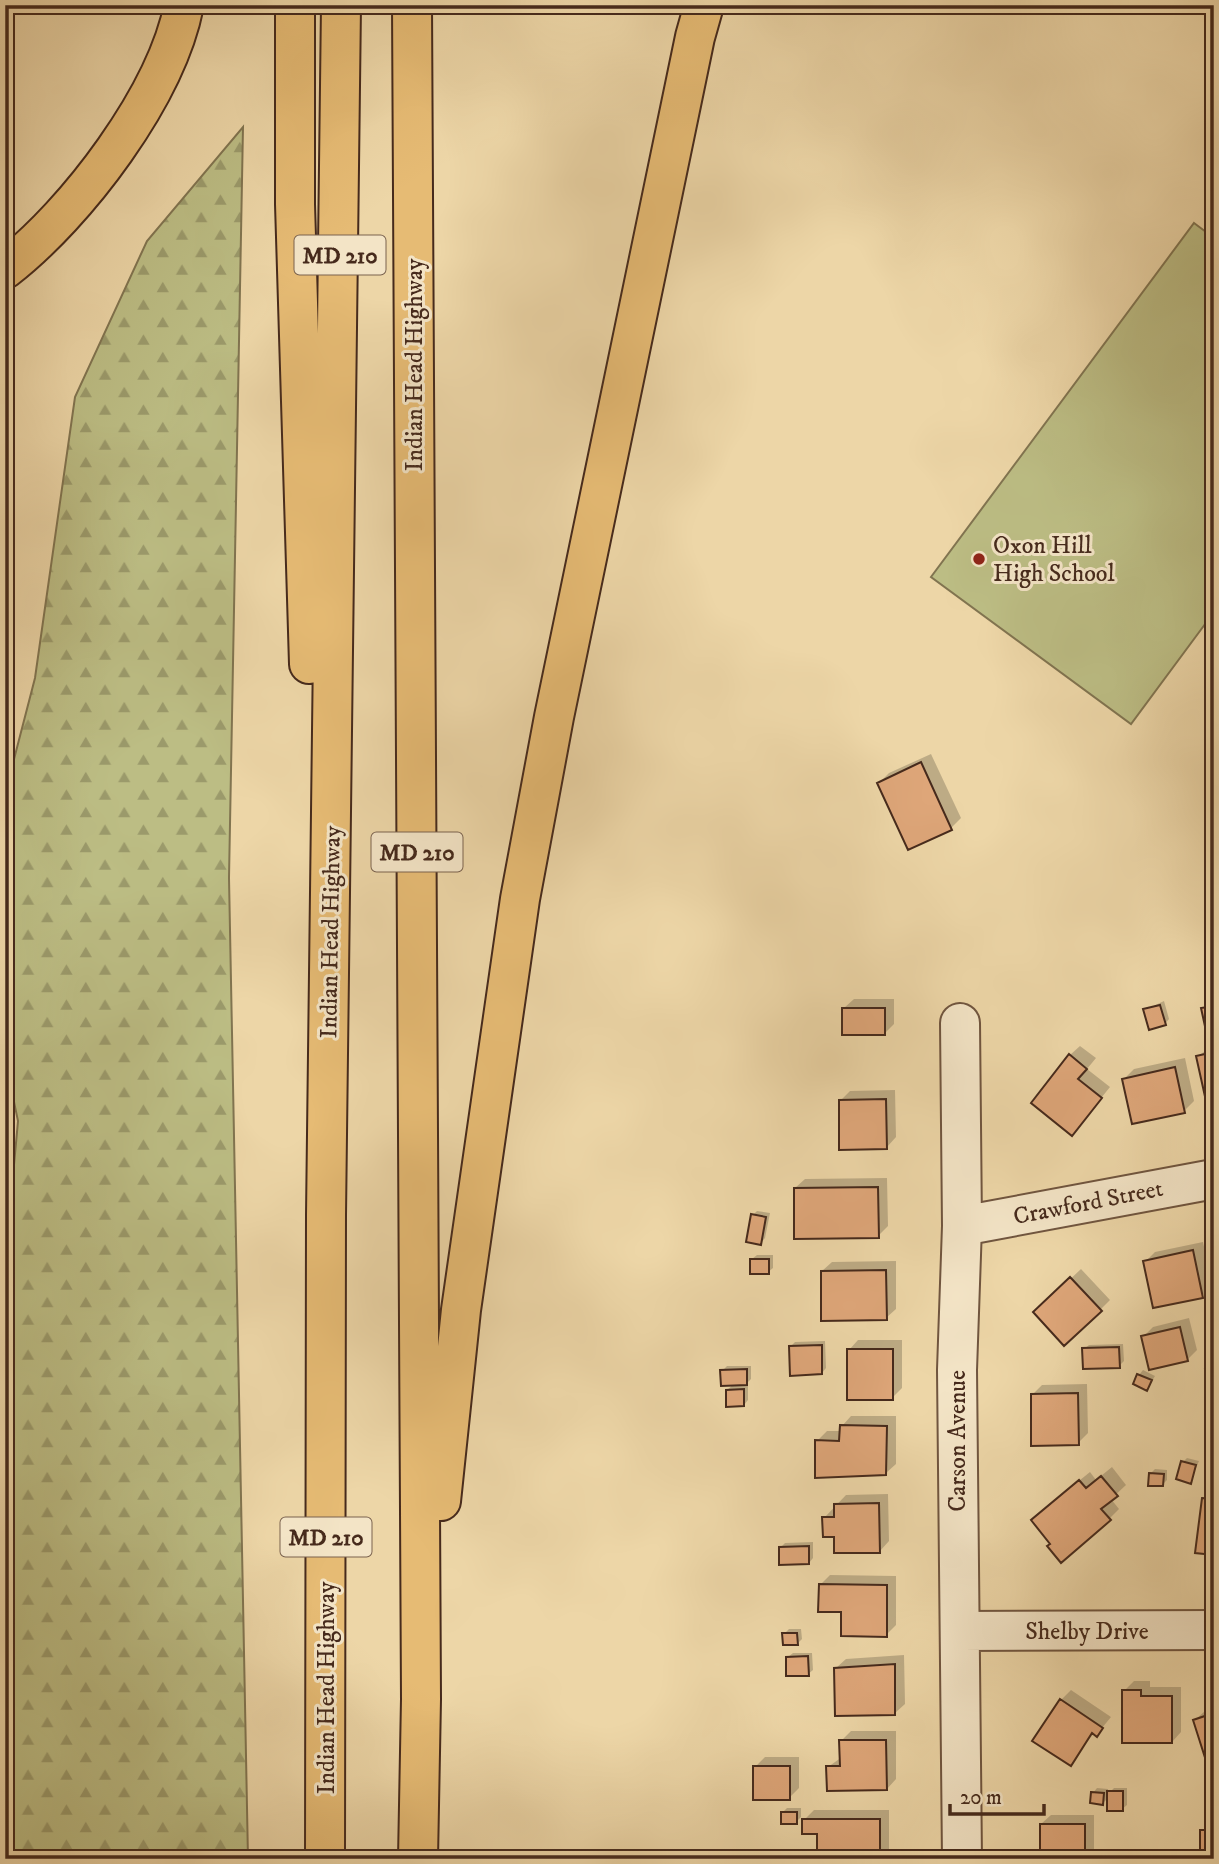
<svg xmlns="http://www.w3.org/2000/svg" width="1219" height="1864" viewBox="0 0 1219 1864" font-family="'IM FELL DW Pica',serif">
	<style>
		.forest { fill: url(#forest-firs); stroke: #817450; stroke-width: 2 }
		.pitch { fill: #bcbd84; stroke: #817450; stroke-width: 2 }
		.shadow { fill: #0003 }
		.building { fill: #dea679; stroke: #462a1c; stroke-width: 2 }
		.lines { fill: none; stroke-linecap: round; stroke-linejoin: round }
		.minor-casing { stroke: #70553f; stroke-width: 42 }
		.highway-casing { stroke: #462a1c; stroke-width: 42 }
		.minor { stroke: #f3e4c6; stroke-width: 38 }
		.highway { stroke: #e6bb74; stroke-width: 38 }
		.poi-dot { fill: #8f2418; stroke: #f3e4c6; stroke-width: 2.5 }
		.labels { text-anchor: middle; stroke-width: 6; stroke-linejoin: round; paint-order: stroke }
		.shield { fill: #f3e4c6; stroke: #7a624f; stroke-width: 2 }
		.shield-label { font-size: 23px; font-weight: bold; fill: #462a1c }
		.street-label { font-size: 24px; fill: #462a1c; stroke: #f3e4c6 }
		.poi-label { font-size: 24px; fill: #462a1c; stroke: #f3e4c6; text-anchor: start }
	</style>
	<defs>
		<pattern id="forest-firs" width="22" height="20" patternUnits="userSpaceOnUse" patternTransform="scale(1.75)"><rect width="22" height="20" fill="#bcbd84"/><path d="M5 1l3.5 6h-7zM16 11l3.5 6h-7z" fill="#9b9a6b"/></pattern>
	</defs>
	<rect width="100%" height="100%" fill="#edd6a7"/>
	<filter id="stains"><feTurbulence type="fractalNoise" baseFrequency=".00286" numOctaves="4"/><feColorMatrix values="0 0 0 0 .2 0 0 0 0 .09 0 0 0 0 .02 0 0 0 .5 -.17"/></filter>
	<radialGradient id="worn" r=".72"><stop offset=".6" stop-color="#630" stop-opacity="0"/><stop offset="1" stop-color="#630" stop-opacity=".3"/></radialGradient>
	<path class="forest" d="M243,127L229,878L248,1859H5V1263L18,1121L5,1059V794L35,678L75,397L147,241Z"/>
	<path class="pitch" d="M1194,223L1214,238V612L1131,724L931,577Z"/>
	<path class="shadow" d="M931,754L961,818L951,828L879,783L889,773Z
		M854,999H894V1024L884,1034L844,1008Z
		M1164,1001L1169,1019L1165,1024L1145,1010Z
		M1214,1045V1098L1198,1056Z
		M1080,1046L1096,1058L1087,1069L1110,1087L1081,1123L1070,1055Z
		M1185,1058L1194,1101L1184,1111L1124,1079L1134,1069Z
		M895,1090L896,1137L887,1147L840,1101L850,1091Z
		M887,1178L888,1226L878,1236L795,1188L805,1179Z
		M757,1211L770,1213L765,1238L761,1243L753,1215Z
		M1203,1242L1212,1286L1202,1296L1145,1262L1155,1252Z
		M757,1255H773V1268L768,1272L752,1259Z
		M896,1261V1309L886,1318L822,1271L832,1262Z
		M1081,1269L1110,1300L1100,1310L1045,1303Z
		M1189,1318L1197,1350L1187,1360L1143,1337L1153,1327Z
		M858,1340H902V1388L892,1398L849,1350Z
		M825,1341L826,1368L822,1373L791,1346L795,1342Z
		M1123,1344L1124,1361L1119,1366L1084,1349L1089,1345Z
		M727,1366H751V1379L744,1386L748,1385V1400L744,1405L727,1390L734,1384L722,1371Z
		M1143,1370L1155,1376L1147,1389L1139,1375Z
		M1087,1384L1088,1433L1078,1443L1032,1395L1042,1385Z
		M851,1416H896V1464L886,1473L817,1477V1441L827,1431H841L842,1426Z
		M1187,1458L1199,1461L1190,1482L1183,1462Z
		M1112,1467L1126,1485L1111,1499L1119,1509L1109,1519L1043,1510L1090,1472L1096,1480Z
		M1155,1469L1167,1470V1480L1163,1484L1150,1474Z
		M1214,1489V1554L1204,1499Z
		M888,1494L889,1541L880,1551L835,1536L824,1518L846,1495Z
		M813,1542V1558L809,1563L781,1547L785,1543Z
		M830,1575L896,1576V1625L886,1635L842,1610L820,1585Z
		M789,1629H801L802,1639L797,1644L784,1634Z
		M793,1653H812L813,1670L808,1674L788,1657Z
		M904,1655L905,1704L895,1713L836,1668L846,1659Z
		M1134,1681H1150V1687H1181V1732L1172,1742L1124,1691Z
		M1071,1690L1111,1717L1097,1734L1094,1733L1070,1764L1061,1700Z
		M1214,1708V1763L1195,1720L1205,1711Z
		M851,1731H896V1779L887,1789L828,1767L842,1757L841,1741Z
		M765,1757H799V1788L789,1798L755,1767Z
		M1097,1788L1108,1789V1794L1114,1788H1127V1805L1122,1809L1109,1797L1103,1803L1093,1793Z
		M787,1808H801V1817L796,1822L783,1812Z
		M814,1810H889V1858L819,1859V1832L804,1820Z
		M1051,1815H1094V1859H1041V1824Z
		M1212,1821H1214V1859L1202,1831Z"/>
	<path class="building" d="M921,762L952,830L908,850L877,783Z
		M1160,1005L1166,1025L1149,1030L1143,1009Z
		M1214,1006V1039L1208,1040L1201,1008Z
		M842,1008H885V1035H842Z
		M1214,1052V1099L1206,1101L1196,1056Z
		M1069,1054L1087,1069L1078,1079L1102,1098L1072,1136L1031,1103Z
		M1175,1067L1185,1113L1132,1124L1122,1079Z
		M886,1099L887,1149L839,1150V1100Z
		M878,1187L879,1238L794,1239V1188Z
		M751,1214L766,1217L761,1245L746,1242Z
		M1193,1250L1203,1298L1153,1308L1143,1261Z
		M750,1259H769V1274H750Z
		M886,1270L887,1320L821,1321V1271Z
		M1070,1277L1102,1311L1064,1346L1033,1312Z
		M1180,1327L1188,1361L1149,1370L1141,1336Z
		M822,1345V1374L790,1376L789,1346Z
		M1119,1347L1120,1368L1083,1369L1082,1348Z
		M847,1349H893V1400H847Z
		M1214,1368V1385L1207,1386L1205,1369Z
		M747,1369V1385L721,1386L720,1370Z
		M1137,1374L1152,1380L1147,1391L1133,1384Z
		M744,1389V1406L726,1407V1390Z
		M1078,1393L1079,1445L1031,1446V1394Z
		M840,1425L887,1426L886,1475L815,1478V1440L839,1441Z
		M1181,1461L1196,1465L1191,1484L1176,1479Z
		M1149,1473L1164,1474L1163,1486H1148Z
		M1101,1476L1118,1496L1101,1509L1111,1520L1061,1563L1047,1546L1050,1544L1031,1520L1079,1480L1086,1488Z
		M1202,1498L1213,1499L1214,1555L1195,1553Z
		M879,1503L880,1553H834V1537H823L822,1517H834V1504Z
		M809,1546V1564L779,1565V1547Z
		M819,1584L887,1585V1637L841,1636V1612H818Z
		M782,1633H797L798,1645H783Z
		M808,1656L809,1676H786V1657Z
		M895,1664V1715L835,1716L834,1668Z
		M1122,1690H1141V1696H1172V1743H1122Z
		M1060,1699L1103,1728L1097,1737L1092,1733L1071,1766L1032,1741Z
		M1214,1713V1765L1208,1767L1193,1720Z
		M839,1740H886L887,1790L827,1791L826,1766H840Z
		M753,1766H790V1800H753Z
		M1107,1791H1123V1811H1107Z
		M1091,1792L1104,1793L1103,1805L1090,1803Z
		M781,1812H797V1824H781Z
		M802,1819H880V1859H817V1834H802Z
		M1040,1824H1085V1859H1040Z
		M1200,1830H1214V1859H1200Z"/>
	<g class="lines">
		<defs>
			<path id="minor" d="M960,1023L962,1226L957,1370L962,1859
				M962,1226L1214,1179
				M960,1631L1214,1630"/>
			<path id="highway" d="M295,5V204L309,664
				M412,5L421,1699L418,1859
				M5,269C77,213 166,96 184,5
				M441,1501L461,1310L520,899L554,717L695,37L704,5
				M325,1859L326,1215L341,5"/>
		</defs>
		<use href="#minor" class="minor-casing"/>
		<use href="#highway" class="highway-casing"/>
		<use href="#minor" class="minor"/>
		<use href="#highway" class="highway"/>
	</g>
	<circle class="poi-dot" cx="979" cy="559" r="7"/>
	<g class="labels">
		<g class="shield">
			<rect x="294.5" y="235.5" width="91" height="39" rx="5"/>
			<rect x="371.5" y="832.5" width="91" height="39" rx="5"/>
			<rect x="280.5" y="1517.5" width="91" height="39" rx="5"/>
		</g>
		<g class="shield-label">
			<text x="340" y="263">MD 210</text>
			<text x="417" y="860">MD 210</text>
			<text x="326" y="1545">MD 210</text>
		</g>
		<g class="street-label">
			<text transform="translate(414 365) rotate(-90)" y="8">Indian Head Highway</text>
			<text transform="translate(330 932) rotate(-89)" y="8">Indian Head Highway</text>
			<text transform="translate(1088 1202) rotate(-11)" y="8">Crawford Street</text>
			<text transform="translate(957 1441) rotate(-90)" y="8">Carson Avenue</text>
			<text x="1087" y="1639">Shelby Drive</text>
			<text transform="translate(326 1688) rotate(-90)" y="8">Indian Head Highway</text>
		</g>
		<g class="poi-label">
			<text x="993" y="553">Oxon Hill<tspan x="993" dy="28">High School</tspan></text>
		</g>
	</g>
	<rect width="1219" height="1864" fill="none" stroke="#edd6a7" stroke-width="28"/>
	<rect x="7" y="7" width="1205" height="1850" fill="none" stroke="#462a1c" stroke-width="3.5"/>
	<rect x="14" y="14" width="1191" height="1836" fill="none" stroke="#462a1c" stroke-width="2"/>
	<path d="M950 1804v10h94v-10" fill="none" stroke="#462a1c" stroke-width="3.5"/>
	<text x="960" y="1804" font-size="21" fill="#462a1c" stroke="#f3e4c6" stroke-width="5" paint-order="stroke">20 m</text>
	<rect width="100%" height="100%" filter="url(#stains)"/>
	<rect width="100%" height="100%" fill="url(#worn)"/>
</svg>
